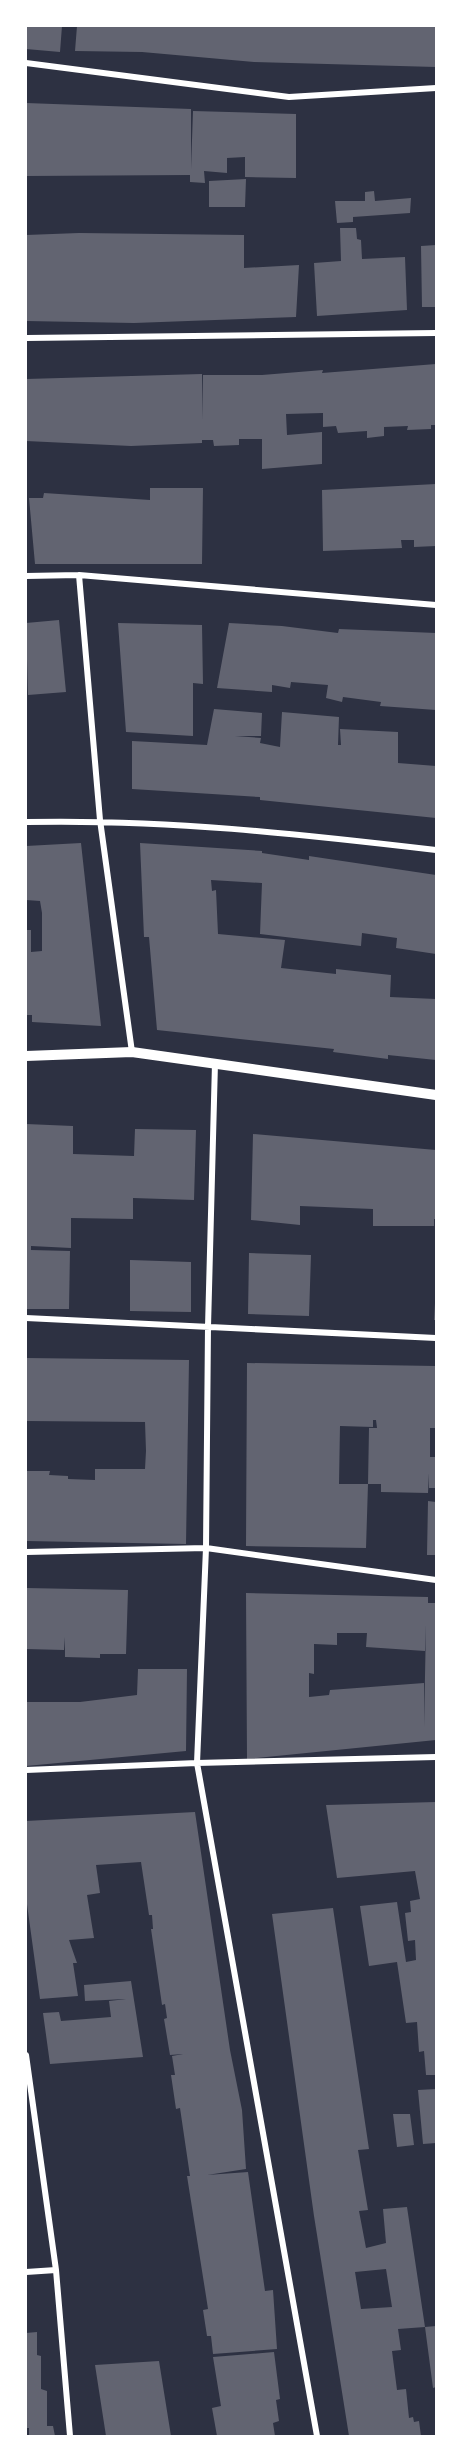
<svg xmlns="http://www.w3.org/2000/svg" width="462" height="2462" viewBox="0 0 462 2462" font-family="'Times New Roman',serif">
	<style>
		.building { fill: #626471; fill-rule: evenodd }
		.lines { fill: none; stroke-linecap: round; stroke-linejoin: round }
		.minor { stroke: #fff; stroke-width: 6 }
		.tertiary { stroke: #fff; stroke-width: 10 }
	</style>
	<rect width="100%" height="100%" fill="#2d3142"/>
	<path class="building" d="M26,26H62L60,52L26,49Z
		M77,26H436V67L254,62L142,52L75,51Z
		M26,103L191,109V169L193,111L296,114V178L245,177V157L227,158V173L204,171L205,183L190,182V175L26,176Z
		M246,179L245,207H209V181Z
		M374,191L375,201L411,198L410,213L353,217V222L337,223L335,201H365V192Z
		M340,228H356L357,239L361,240L362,259L405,257L407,310L317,316L314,263L341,261Z
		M79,233L244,235V268L299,265L296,317L134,323L26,321V235Z
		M436,245V307H422L421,246Z
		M436,364V425H431V429L407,430L408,426L384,427V436L367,438V431L338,433L336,426L323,427V413L286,414L287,435L322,432V464L262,469V439H239V445L214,446L213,440H202V443L131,446L26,441V379L202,374L203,420V375H262L323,370L322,373Z
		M436,484V546L414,547V540H401L402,548L323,551L322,490Z
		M150,488H203L202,564H35L29,498H43L44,493L150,500Z
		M59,620L66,692L28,695L26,623Z
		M118,623L202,625L203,684L193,683V736L126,732Z
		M229,623L282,626L338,633L339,629L436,633V710L380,706L381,702L343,697L342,702L326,698L328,685L291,682L290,688L272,685V692L217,688Z
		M214,709L262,713L261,736H235L261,738L260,743L280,747L282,712L339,717L338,745H341L340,729L398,732V763L436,766V818L260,800V797L132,789V741L207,745Z
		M81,843L101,1026L32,1022V1015H26V930H31V952L42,951V913L40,901L26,900V846Z
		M140,843L262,851V853L309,860V856L436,875V954L396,948L397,938L362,933L361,946L260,934L262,883L211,880L212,891L216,890L218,934L285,940L281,968L336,974V969L391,975L390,997L436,999V1060L388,1055V1059L333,1052L334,1049L157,1030L149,937H144Z
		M26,1124L73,1126V1154L134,1156L135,1129L196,1130L194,1200L133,1198V1219L71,1218V1248L31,1246V1250L70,1251L69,1309H26Z
		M253,1134L436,1150V1219H434V1226H373V1209L300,1206V1225L251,1220Z
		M249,1253L311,1255L309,1316L248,1314Z
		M130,1260L191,1262V1312L130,1311Z
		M435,1303H436V1320H434Z
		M26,1358L189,1360L186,1544L26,1541V1471H50L49,1475L68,1476V1479L95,1480V1469H145L146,1451L145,1422L26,1421Z
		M247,1363L436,1366V1428H430V1457H436V1488H429V1473L428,1493L381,1492V1484H368L369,1428H377L376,1420H373V1427L340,1426L339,1484H368L366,1548L246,1546Z
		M428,1501L436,1502V1555H427Z
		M26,1588L128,1590L126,1654H100V1658L65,1657V1637L64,1650L26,1649Z
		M246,1593L428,1597V1603H436V1740L247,1759ZM426,1625L424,1727V1683L330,1690L329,1695L309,1697V1673L314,1674V1644L337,1645V1633H367L366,1647L425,1651Z
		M138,1669H187L186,1751L26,1766V1702H80L137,1695Z
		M436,1802V2075H426L424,2051L419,2052L417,2022L406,2023L397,1962L369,1966L360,1906L397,1902L406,1962L416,1960L415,1940L408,1941L405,1913L411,1912L410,1901L420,1899L415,1871L337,1878L326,1805Z
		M195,1812L230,2050L242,2110L246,2169L207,2175L248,2172L265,2291L273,2290L277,2349L213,2354L211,2336H207L203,2310L208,2309L206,2296L187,2176H190L180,2108L176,2109L171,2075H175L172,2056L183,2054L170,2055L164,2019L167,2018L165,2004L162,2005L151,1929H153L152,1915H149L141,1862L96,1865L100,1893L87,1895L94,1938L69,1940L77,1963H73L78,1996L40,1999L26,1897V1821Z
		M333,1908L369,2149L358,2150L368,2210L359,2211L366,2248L386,2243L383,2209L407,2207L425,2327L398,2329L401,2350L392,2351L397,2390L406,2389L409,2418L413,2417L414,2422L419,2421L421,2436H349L314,2216L272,1914ZM386,2269L392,2307L361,2309L355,2272Z
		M131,1981L143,2057L50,2064L43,2013L59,2012L61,2021L111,2017L109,2001L126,1999L85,2001L84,1985Z
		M436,2089V2143L423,2144L418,2090Z
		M393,2114H410L414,2145L397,2147Z
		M436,2326V2387L433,2388L425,2327Z
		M37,2332V2355L41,2356V2389L47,2391V2426H53L55,2436H29V2428H26V2333Z
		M274,2352L280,2399L276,2400L279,2421L273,2423L275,2436H217L212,2408L221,2406L213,2357Z
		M159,2361L171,2436H106L95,2365Z"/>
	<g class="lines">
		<path class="minor" d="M26,63L289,97L436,88
			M26,338L436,333
			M79,575L100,820L132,1052
			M26,576L79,575L436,605
			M26,822C164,819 300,834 436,850
			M215,1063L208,1327L206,1548L197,1763L317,2436
			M26,1318L436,1338
			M26,1552L206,1548L436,1580
			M26,1770L197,1763L436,1757
			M26,2055L56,2270L70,2436
			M26,2272L56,2270"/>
		<path class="tertiary" d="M26,1056L132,1052L436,1095"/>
	</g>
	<rect width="462" height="2462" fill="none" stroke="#ffffff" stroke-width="54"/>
</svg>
